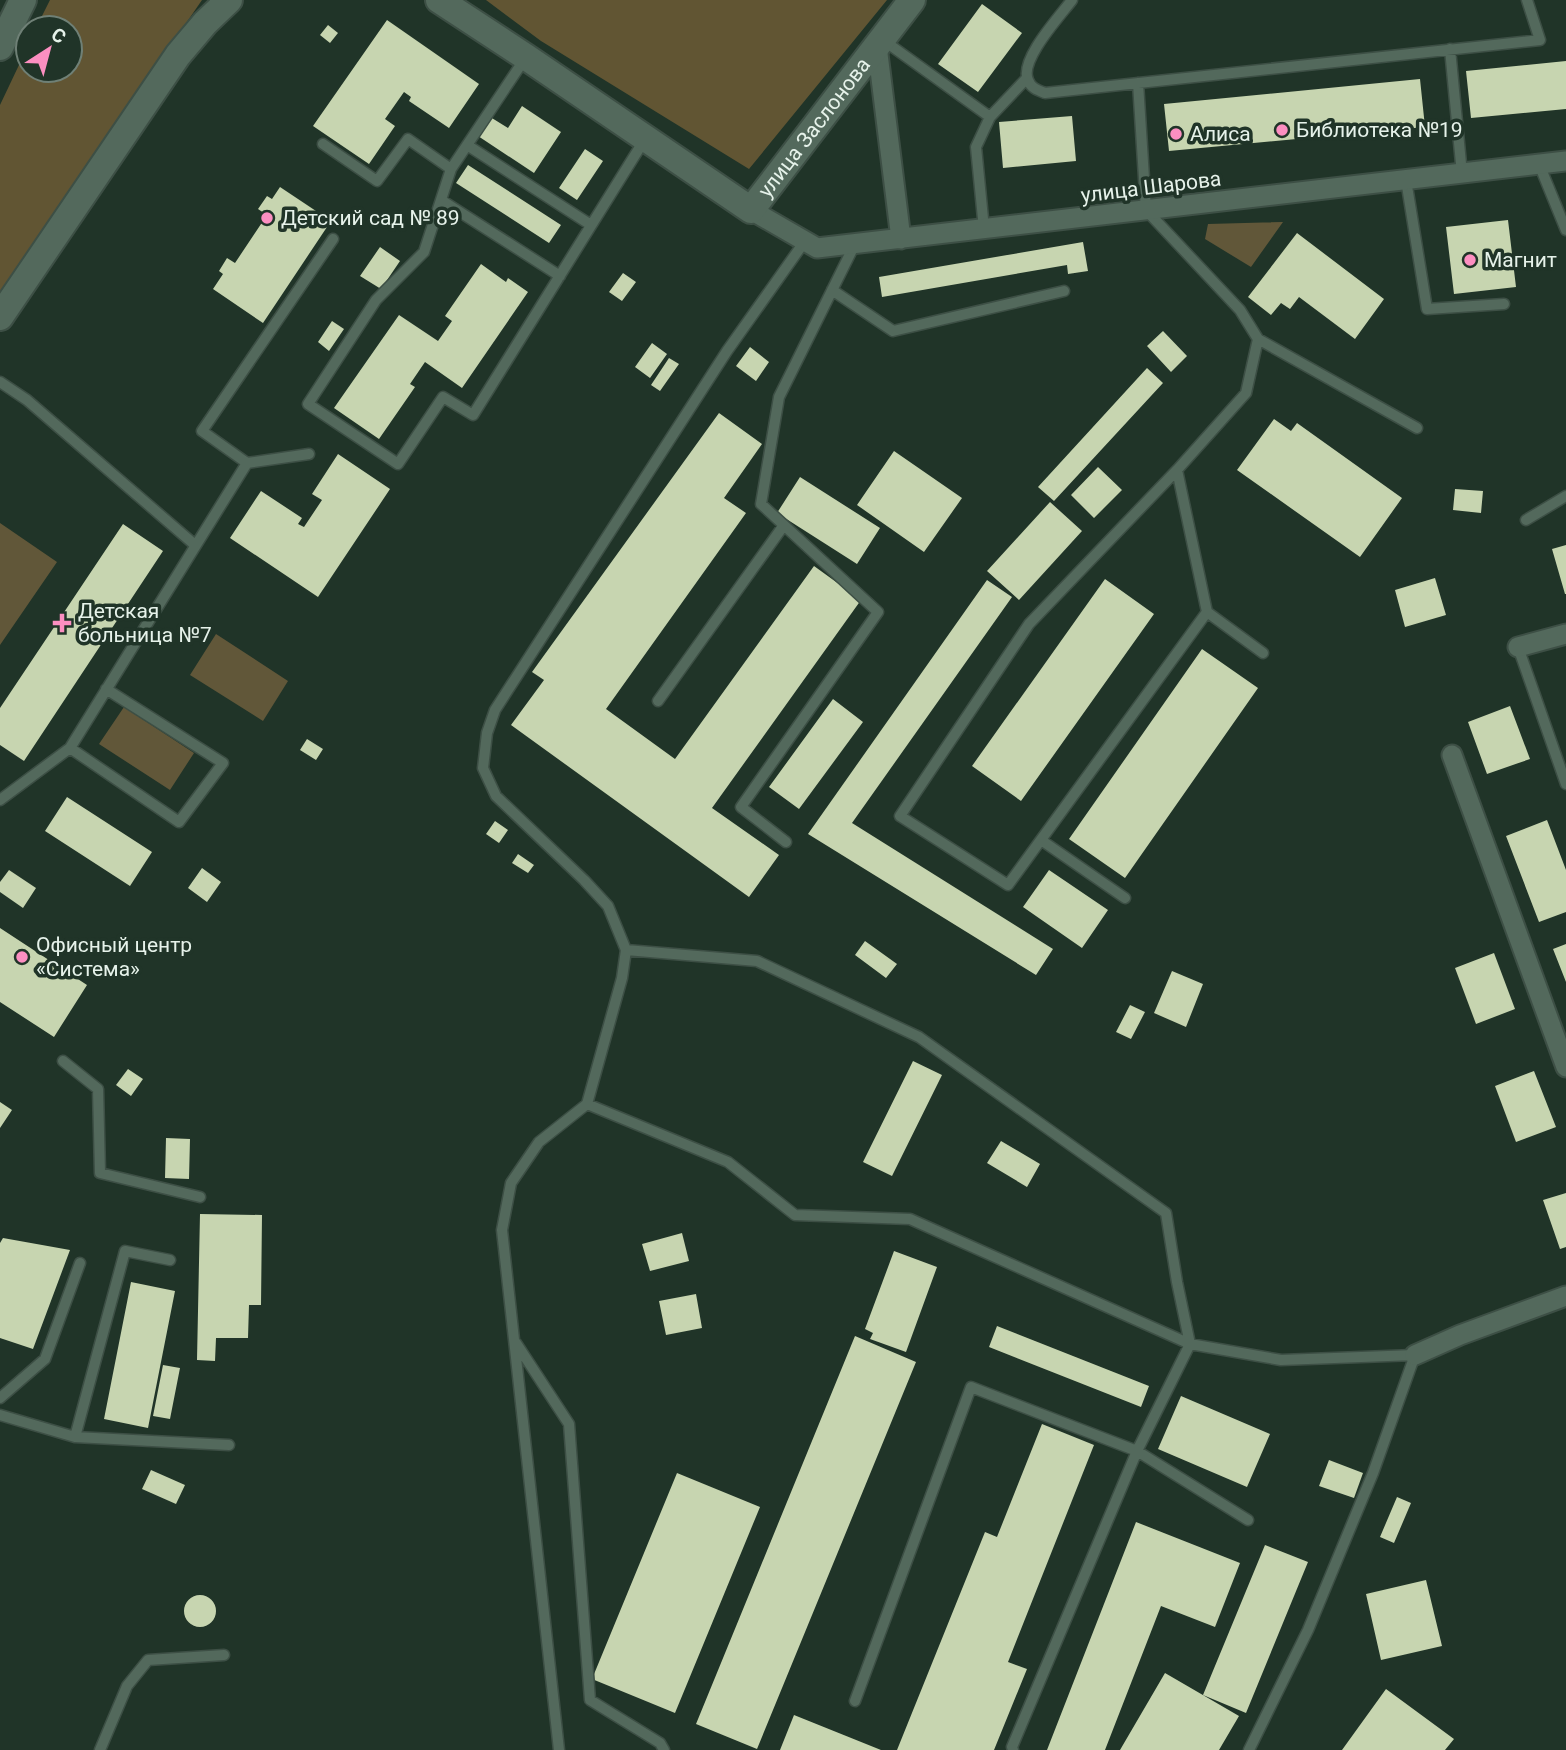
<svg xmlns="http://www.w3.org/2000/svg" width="1566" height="1750" viewBox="0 0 1566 1750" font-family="Roboto,sans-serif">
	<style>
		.green { fill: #615739 }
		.forest { fill: #615533 }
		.building { fill: #c7d5b0 }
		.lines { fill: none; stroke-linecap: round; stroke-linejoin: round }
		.lane-casing { stroke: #3d4f45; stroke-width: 13 }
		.street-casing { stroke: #3d4f45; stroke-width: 23 }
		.secondary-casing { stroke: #3d4f45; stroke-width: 30 }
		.lane { stroke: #53695c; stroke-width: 10 }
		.street { stroke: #53695c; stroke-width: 19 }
		.secondary { stroke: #53695c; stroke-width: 26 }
		.poi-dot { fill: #fc8fc1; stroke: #203428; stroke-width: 2.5 }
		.labels { text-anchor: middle; stroke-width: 7; stroke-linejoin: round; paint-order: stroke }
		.street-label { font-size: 21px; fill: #e6f2ea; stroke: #203428 }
		.poi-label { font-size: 21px; fill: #e6f2ea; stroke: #203428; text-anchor: start }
	</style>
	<rect width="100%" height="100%" fill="#203428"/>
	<path class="green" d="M1283,222L1251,267L1205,239L1208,224Z
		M0,523L57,562L0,645Z
		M216,634L288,681L263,721L190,675Z
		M124,707L194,753L170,790L99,744Z"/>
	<path class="forest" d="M50,0H202L0,294V105L28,46V70H70V28H36Z
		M486,0H887L749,169L541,41Z"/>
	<path class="building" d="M982,4L1022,33L978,92L938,64Z
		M387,20L479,84L449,128L409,101L411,97L404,92L385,119L395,126L369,164L313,126Z
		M328,25L338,33L330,43L320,35Z
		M1566,61V109L1471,118L1466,71Z
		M1420,79L1425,127L1169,151L1164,104Z
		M522,106L561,132L534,173L475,134L487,115L508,128Z
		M1072,116L1076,161L1003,168L999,122Z
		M585,149L603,161L577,200L559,188Z
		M468,165L561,225L549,243L456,183Z
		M280,187L331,221L263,323L213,289L223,274L219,271L227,258L235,263L267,215L258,209L267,196L272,199Z
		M1508,220L1516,287L1454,294L1446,227Z
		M1297,233L1384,299L1355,339L1299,297L1290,309L1281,303L1271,315L1248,297Z
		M1083,242L1088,271L1068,274L1067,265L882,297L879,277Z
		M380,247L400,261L381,289L360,276Z
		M481,264L506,282L508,278L528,292L462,388L425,362L410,384L415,387L379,439L334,408L399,315L438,341L452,321L445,316Z
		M623,273L636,282L622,301L609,292Z
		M332,321L344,329L329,351L318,342Z
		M1163,331L1187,356L1171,372L1147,346Z
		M652,343L667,354L650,378L635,367Z
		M750,347L769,362L756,381L736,366Z
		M669,358L679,364L660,391L651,385Z
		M1147,368L1163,383L1054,501L1038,487Z
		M719,413L762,444L724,498L746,513L606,709L675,759L814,566L861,600L712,808L779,855L749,897L511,725L544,680L532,672Z
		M1274,419L1291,431L1297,423L1402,498L1360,557L1237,470Z
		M894,451L962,498L924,552L857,505Z
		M338,454L390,489L318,597L230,538L261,491L302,518L298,524L304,527L322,500L312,494Z
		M1098,467L1122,490L1094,518L1071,495Z
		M800,477L880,528L857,564L777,513Z
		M1455,489L1483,491L1481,513L1453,510Z
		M1050,502L1082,531L1019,600L987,571Z
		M123,524L163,551L24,761L0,745V708Z
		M1566,545V594H1565L1552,549Z
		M1435,578L1446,615L1405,627L1395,590Z
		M1105,579L1154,614L1021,801L972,766Z
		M987,580L1012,597L852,823L1053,949L1036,975L808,834Z
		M1202,649L1258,688L1125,878L1069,839Z
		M833,699L863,722L799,809L769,787Z
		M1510,706L1530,759L1487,774L1468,722Z
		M307,739L323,749L316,760L300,750Z
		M67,797L152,852L130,886L45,831Z
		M1547,820L1566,870V912L1539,922L1506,836Z
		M495,821L508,830L499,843L486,834Z
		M518,854L534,865L528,873L512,863Z
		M202,868L221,882L207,902L188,888Z
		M9,870L36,888L23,908L0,892V882Z
		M1049,870L1108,910L1082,948L1023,907Z
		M0,928L87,985L54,1037L0,1002Z
		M865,941L897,964L886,978L855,955Z
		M1566,944V982L1553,949Z
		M1494,953L1515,1009L1476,1024L1455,968Z
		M1172,971L1203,984L1186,1027L1154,1013Z
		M1130,1005L1145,1012L1131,1039L1116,1032Z
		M913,1061L942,1075L892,1176L863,1162Z
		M128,1069L143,1079L131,1096L116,1085Z
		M1534,1071L1556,1127L1516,1142L1495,1086Z
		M0,1102L12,1110L0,1128Z
		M166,1138L190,1139L189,1179L165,1178Z
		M1001,1141L1040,1164L1027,1187L987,1163Z
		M1566,1193V1247L1560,1249L1543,1200Z
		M200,1214L262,1215L261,1305H249L248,1338H216L215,1361L197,1360Z
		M682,1233L689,1261L650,1271L642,1244Z
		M3,1238L70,1250L33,1349L0,1338V1243Z
		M894,1251L937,1267L906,1352L870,1339L873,1333L865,1329Z
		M131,1282L175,1291L148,1428L104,1419Z
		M696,1294L702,1328L666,1335L659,1301Z
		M997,1326L1149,1386L1141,1407L989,1347Z
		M855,1336L916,1362L757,1749L696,1724Z
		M163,1365L180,1368L170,1419L153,1416Z
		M1181,1396L1270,1434L1247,1487L1158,1449Z
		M1042,1424L1094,1445L1008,1662L1027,1669L994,1750H897L985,1532L997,1537Z
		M1329,1460L1363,1473L1354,1498L1319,1486Z
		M151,1470L185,1485L176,1504L142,1489Z
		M677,1473L760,1507L675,1713L592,1679Z
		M1397,1497L1411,1503L1394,1543L1380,1537Z
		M1136,1522L1240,1563L1215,1627L1161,1606L1105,1750H1047Z
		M1265,1545L1308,1562L1246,1713L1203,1695Z
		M1426,1580L1442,1646L1381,1660L1366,1594Z
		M184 1611a16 16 0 1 1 32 0a16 16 0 1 1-32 0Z
		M1165,1673L1239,1716L1219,1750H1120Z
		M1386,1689L1454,1739L1445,1750H1342Z
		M794,1715L881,1750H780Z"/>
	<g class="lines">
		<defs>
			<path id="lane" d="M1072,0C1060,16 1019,60 1028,80C1031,88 1037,90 1045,93L1540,40L1527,0
				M883,40L990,117L1027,78
				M1450,49L1462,174
				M526,57L451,169L424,252L376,300L308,404L398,464L443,397L473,415L645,139
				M1138,83L1146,210L1240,310L1258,339L1246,393L1177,470L1029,624L900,816L1008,885L1207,612L1177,470
				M323,144L377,181L408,139L451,169
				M467,145L591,225
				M1539,164L1566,230
				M1406,180L1427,309L1504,304
				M441,200L560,276
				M984,229L976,147L990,117
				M832,290L893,331L1064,291
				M1258,339L1417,428
				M0,382L27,400L195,545
				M247,463L202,431L333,239
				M1526,520L1566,496
				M1207,612L1263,653
				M1518,647L1566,784
				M658,701L784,525
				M70,748L179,822L223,763L106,689
				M0,800L70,748L247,463L309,454
				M1041,840L1125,898
				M786,842L741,807L878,612L761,504L779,397L855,244
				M626,950L757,961L919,1037L1166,1213L1177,1282L1190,1344L1137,1451L1012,1747L1013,1750
				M63,1061L98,1089L100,1173L200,1197
				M587,1104L728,1162L795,1215L910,1219L1190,1344L1281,1360L1415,1355L1373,1473L1308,1630L1249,1750
				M516,1343L569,1424L590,1700L660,1743L664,1750
				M0,1398L45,1359L80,1263
				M0,1415L75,1437L229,1445
				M75,1437L125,1251L170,1260
				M855,1701L971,1387L1137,1451L1248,1520
				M100,1750L127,1686L148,1660L224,1655
				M559,1750L502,1230L511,1183L539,1142L587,1104L622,978L626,950L608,906L584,880L496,796L483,768L487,733L495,710L727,351L805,241"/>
			<path id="street" d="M877,46L901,239
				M751,210L817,248L1566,161
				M1518,647L1566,634
				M1452,755L1566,1067
				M1415,1355L1460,1335L1566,1296"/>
			<g id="secondary">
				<path id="s1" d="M439,0L526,57L751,210L912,0"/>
				<path d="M0,47L23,0"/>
				<path d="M0,317L178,55L205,23L229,0"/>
			</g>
		</defs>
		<use href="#lane" class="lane-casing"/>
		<use href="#street" class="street-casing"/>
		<use href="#secondary" class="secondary-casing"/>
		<use href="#lane" class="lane"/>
		<use href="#street" class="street"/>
		<use href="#secondary" class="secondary"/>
	</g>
	<g class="poi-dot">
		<circle cx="1282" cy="130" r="7"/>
		<circle cx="1176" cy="134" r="7"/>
		<circle cx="267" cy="218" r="7"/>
		<circle cx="1470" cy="260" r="7"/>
		<path d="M58.5 612.5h7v7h7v7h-7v7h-7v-7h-7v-7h7z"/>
		<circle cx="22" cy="957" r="7"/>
	</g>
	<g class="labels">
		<g class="street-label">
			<text dy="7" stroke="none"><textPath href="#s1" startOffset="480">улица Заслонова</textPath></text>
			<text transform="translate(1151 187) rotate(-7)" y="7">улица Шарова</text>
		</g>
		<g class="poi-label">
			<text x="1296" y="137">Библиотека №19</text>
			<text x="1190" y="141">Алиса</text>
			<text x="281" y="225">Детский сад № 89</text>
			<text x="1484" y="267">Магнит</text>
			<text x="78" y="618">Детская<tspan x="78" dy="24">больница №7</tspan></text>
			<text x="36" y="952">Офисный центр<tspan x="36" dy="24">«Система»</tspan></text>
		</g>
	</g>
	<g transform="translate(49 49) rotate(36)"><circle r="33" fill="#203428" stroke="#6f8076" stroke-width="2"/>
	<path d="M0-5L12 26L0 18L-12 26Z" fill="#fc8fc1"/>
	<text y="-10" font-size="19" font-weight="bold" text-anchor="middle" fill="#e6f2ea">С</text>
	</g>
</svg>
